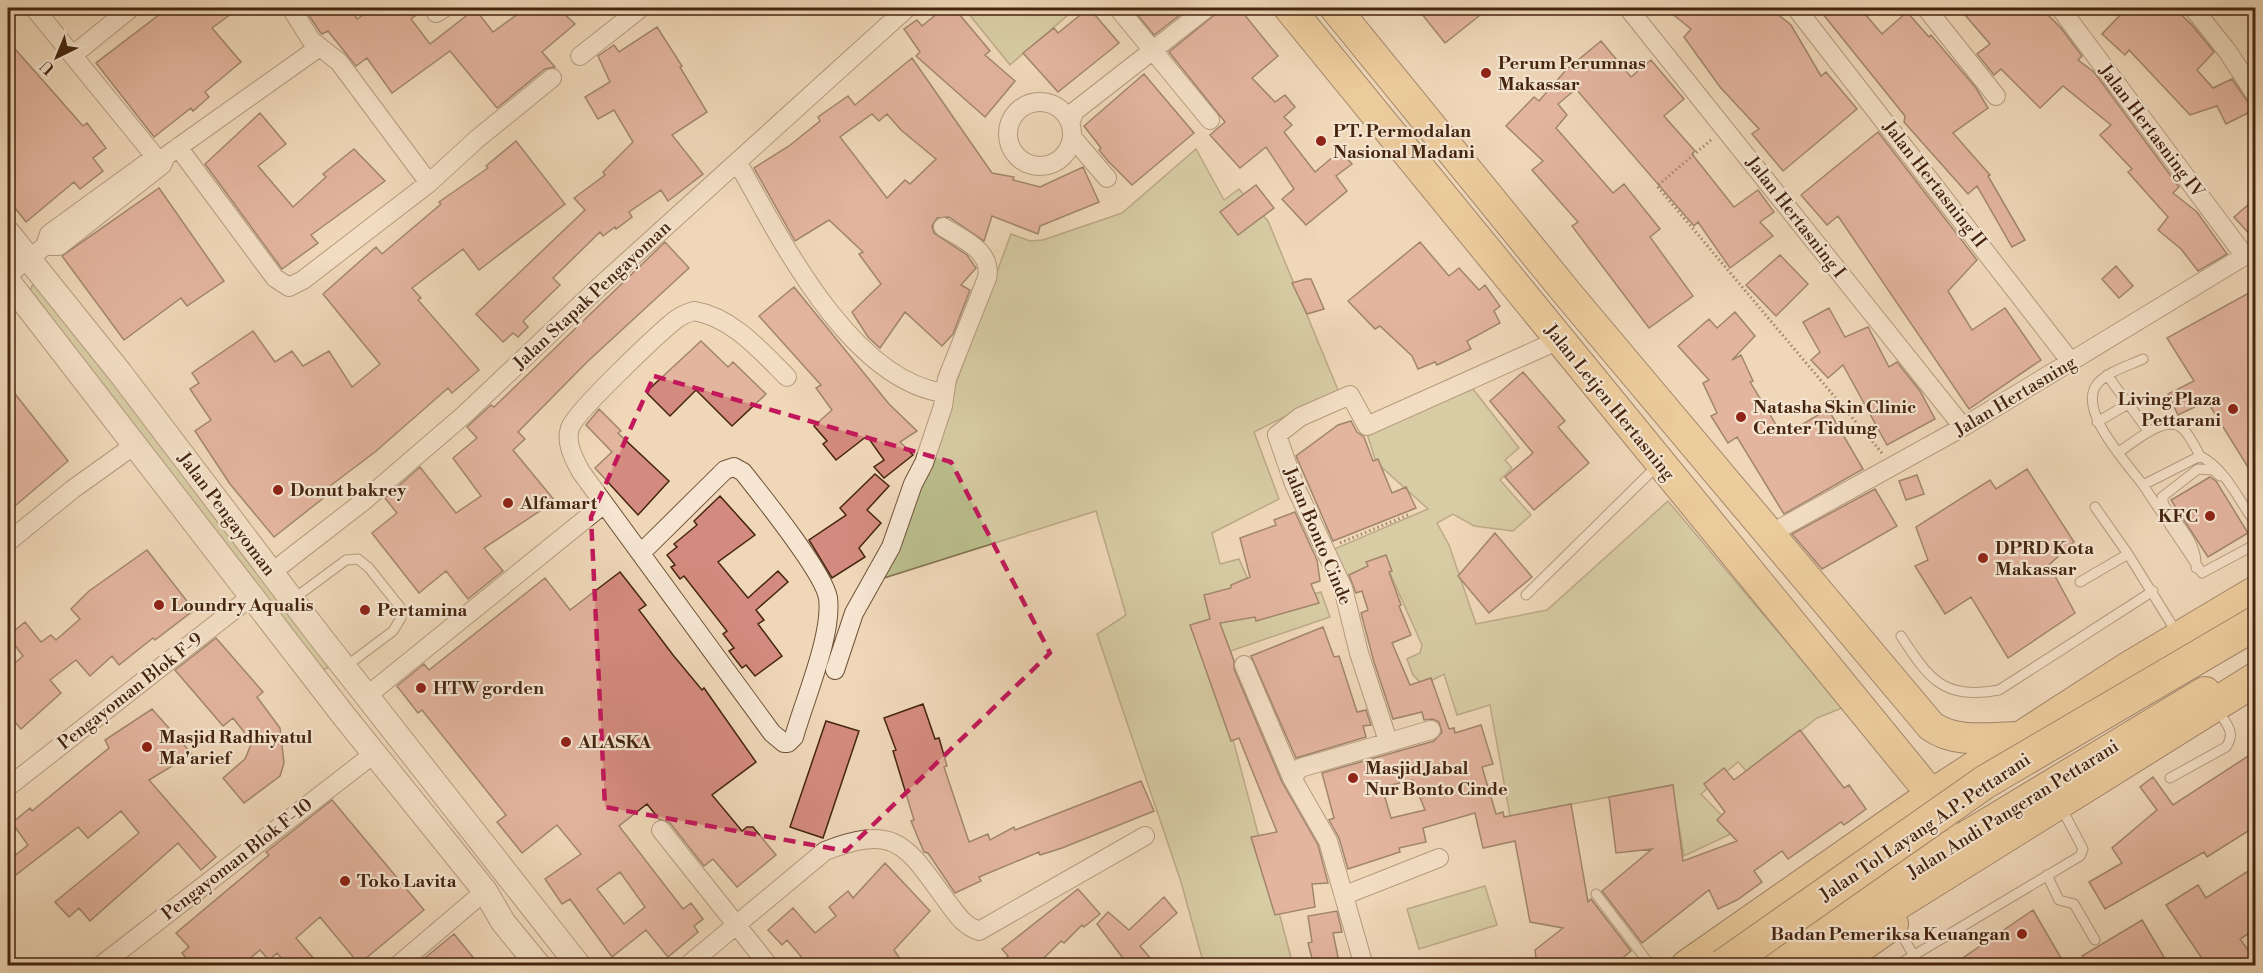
<svg xmlns="http://www.w3.org/2000/svg" width="2263" height="973" viewBox="0 0 2263 973" font-family="'Libre Bodoni',serif">
	<style>
		.green { fill: #bbbe8d; stroke: #80724e; stroke-width: 1.5 }
		.building { fill: #d48b7f; stroke: #45250f; stroke-width: 1.5; fill-rule: evenodd }
		.lines { fill: none; stroke-linecap: round; stroke-linejoin: round }
		.service-casing { stroke: #705239; stroke-width: 11 }
		.minor-casing { stroke: #705239; stroke-width: 20 }
		.tertiary-casing { stroke: #705239; stroke-width: 26 }
		.primary-casing { stroke: #45250f; stroke-width: 32 }
		.trunk-casing { stroke: #45250f; stroke-width: 34 }
		.motorway-casing { stroke: #45250f; stroke-width: 35 }
		.path { stroke: #45250f; stroke-width: 3; stroke-dasharray: 1.5 3; stroke-linecap: butt }
		.service { stroke: #f5e5d1; stroke-width: 9 }
		.minor { stroke: #f5e5d1; stroke-width: 18 }
		.tertiary { stroke: #f5e5d1; stroke-width: 24 }
		.primary { stroke: #e8bc7c; stroke-width: 30 }
		.trunk { stroke: #e8bc7c; stroke-width: 32 }
		.motorway { stroke: #e8bc7c; stroke-width: 33 }
		.motorway-bridge-casing { stroke: #45250f; stroke-width: 35; stroke-linecap: butt }
		.motorway-bridge { stroke: #e8bc7c; stroke-width: 33 }
		.marked { fill: none; stroke: #c2185b; stroke-width: 4.5; stroke-dasharray: 12 8; stroke-linejoin: round }
		.poi-dot { fill: #8f2418; stroke: #f5e5d1; stroke-width: 2 }
		.labels { text-anchor: middle; stroke-width: 4.5; stroke-linejoin: round; paint-order: stroke }
		.poi-label { font-size: 18px; font-weight: bold; fill: #45250f; stroke: #f5e5d1; text-anchor: start }
		.street-label { font-size: 18px; fill: #45250f; stroke: #f5e5d1 }
	</style>
	<rect width="100%" height="100%" fill="#efd7b8"/>
	<filter id="stains"><feTurbulence type="fractalNoise" baseFrequency=".00333" numOctaves="4"/><feColorMatrix values="0 0 0 0 .2 0 0 0 0 .09 0 0 0 0 .02 0 0 0 .5 -.17"/></filter>
	<radialGradient id="worn" r=".72"><stop offset=".6" stop-color="#630" stop-opacity="0"/><stop offset="1" stop-color="#630" stop-opacity=".3"/></radialGradient>
	<path class="green" d="M964,8H1076L1010,65Z
		M1196,149L1224,200L1239,189L1268,221L1338,390L1254,432L1279,499L1212,533L1220,564L1239,559L1261,609L1321,592L1330,617L1207,659L1227,717L1293,965H1204L1181,882L1097,634L1126,615L1096,511L884,578L1011,234L1030,241L1043,240L1122,213Z
		M38,282L331,666L323,670L29,293L33,284Z
		M1473,389L1519,448L1505,460L1512,468L1500,480L1531,515L1513,531L1474,526L1453,514L1437,523L1449,545L1476,624L1547,610L1668,501L1842,708L1817,718L1748,773L1738,762L1701,794L1737,831L1684,856L1672,785L1510,816L1490,705L1457,715L1444,674L1423,685L1413,675L1407,659L1420,653L1422,645L1385,562L1340,582L1325,553L1428,509L1376,462L1367,434Z
		M1485,886L1497,925L1419,949L1407,909Z"/>
	<path class="building" d="M168,8H239L212,28L241,62L205,92L209,97L193,111L191,108L154,137L96,63Z
		M304,8H350L357,19L373,8H426L411,19L430,44L475,9L493,32L526,8H558L575,24L542,52L555,67L545,69L497,108L450,51L392,93L367,58L356,66L328,31L322,34L320,32Z
		M944,8H954L990,51L985,55L1015,81L985,117L916,56L920,52L904,29L917,20L922,26Z
		M1089,8L1119,43L1058,92L1023,53L1054,28L1058,33Z
		M1132,8H1182L1185,11L1154,35Z
		M1223,8H1239L1278,56L1252,78L1275,102L1285,95L1295,107L1284,117L1292,125L1284,132L1315,172L1340,151L1352,164L1336,176L1347,191L1306,225L1282,199L1294,189L1266,147L1240,168L1210,135L1225,122L1169,52Z
		M1417,8H1489L1445,43Z
		M1665,8H1770L1791,25L1821,76L1826,72L1857,109L1783,171L1752,134L1759,129L1720,87L1684,37L1691,29Z
		M1818,8H1860L1882,34L1907,12L1929,37L1931,35L1976,88L1988,108L1953,133L1990,175L1988,176L2025,240L2012,247L1977,186L1968,194L1904,122L1905,116Z
		M1959,8H2041L2061,28L2082,56L2078,60L2094,72L2179,187L2173,193L2197,212L2227,254L2198,271L2181,249L2158,230L2168,217L2128,172L2132,169L2100,135L2111,125L2063,86L2040,108L2001,69L1994,75L1977,54L1990,44Z
		M2127,8H2174L2192,25L2214,52L2197,70L2213,88L2232,79L2247,101L2256,106V109L2226,124L2217,106L2190,115L2129,50L2125,55L2102,34Z
		M657,27L682,66L680,67L707,112L672,135L703,174L668,201L661,190L629,212L632,217L616,229L615,227L603,236L600,232L553,278L560,285L523,321L528,327L518,337L513,333L503,342L476,314L585,210L574,198L605,175L603,172L633,142L614,110L598,119L585,97L610,82L598,56L614,45L619,52Z
		M1601,41L1631,77L1651,60L1684,99L1664,116L1695,151L1692,154L1734,207L1758,190L1774,212L1760,222L1773,236L1730,268L1698,222L1694,226L1576,89L1558,104L1567,115L1556,128L1613,193L1624,184L1660,229L1650,237L1693,296L1649,328L1572,226L1578,222L1532,170L1543,161L1506,126L1534,97L1539,101L1566,70Z
		M16,50L83,126L87,123L106,148L93,158L103,171L80,189L74,182L26,222L8,199V56Z
		M912,58L992,173L1014,177L1013,180L1040,187L1083,167L1099,202L1040,226L1038,234L992,216L984,241L949,217L937,218L932,226L934,233L967,255L976,268L961,285L970,290L953,334L942,346L905,312L880,348L868,337L852,312L881,284L859,254L863,252L829,220L795,241L754,168L789,146L820,121L818,117L848,96L855,105ZM872,114L879,121L887,114L901,130L936,159L910,184L905,180L887,198L840,137Z
		M1144,74L1194,133L1132,185L1108,161L1099,150L1101,148L1084,126Z
		M260,113L286,144L258,166L293,207L326,177L323,174L354,149L385,181L311,235L318,243L282,269L205,164Z
		M1878,132L1977,260L1948,291L1972,330L2005,308L2041,360L1969,409L1838,216L1827,225L1801,195Z
		M516,141L565,204L479,270L463,249L412,288L421,298L418,300L479,370L452,393L448,388L375,452L322,492L326,496L274,537L230,484L195,431L211,420L190,389L199,383L192,373L253,331L275,362L292,351L303,366L329,351L352,387L380,364L323,294L376,247L382,254L441,204L439,202L488,168L486,166Z
		M1256,185L1274,208L1238,235L1220,212Z
		M159,188L224,281L187,306L181,298L124,340L62,256Z
		M2256,198V238H2253L2234,217Z
		M665,242L689,268L587,362L518,432L525,439L513,450L555,501L484,548L503,571L468,599L446,571L419,593L372,533L397,513L385,498L420,467L456,513L481,496L453,458L477,438L467,427L491,405L494,407Z
		M1420,242L1449,276L1459,268L1479,290L1485,285L1500,306L1494,311L1500,323L1467,341L1471,349L1437,365L1435,362L1418,369L1412,356L1380,326L1375,329L1348,301Z
		M1780,255L1808,284L1776,316L1746,285Z
		M2116,266L2133,286L2119,298L2102,279Z
		M1306,279H1311L1324,309L1307,314L1292,283Z
		M794,287L889,404L917,431L900,442L913,455L884,478L874,467L884,460L867,436L836,460L823,444L827,441L814,426L832,410L816,388L821,385L759,316Z
		M2256,289V480L2207,401L2178,415L2168,394L2194,381L2167,338Z
		M1829,308L1845,337L1868,327L1889,367L1897,362L1920,391L1935,419L1887,445L1843,365L1828,378L1811,360L1820,352L1803,322Z
		M1735,312L1755,336L1732,360L1741,355L1753,381L1750,382L1783,436L1828,409L1863,469L1784,514L1737,437L1728,443L1711,416L1717,413L1703,383L1709,380L1678,346L1709,319L1717,328Z
		M701,341L728,367L733,362L766,394L732,426L696,390L670,416L646,392Z
		M1523,372L1565,421L1558,427L1589,463L1534,510L1505,477L1533,453L1490,401Z
		M8,385L68,461L16,505L8,495Z
		M599,409L621,431L618,433L669,481L638,515L595,468L612,452L586,425Z
		M1351,421L1357,432L1364,437L1373,461L1378,459L1392,493L1406,487L1416,508L1333,541L1296,456L1338,425Z
		M2027,469L2074,542L2049,565L2075,613L2008,658L1971,597L1945,614L1915,566L1928,560L1916,527L1990,480L1996,489Z
		M875,474L889,486L867,510L881,523L859,548L865,557L832,578L809,540L846,515L840,508Z
		M1917,475L1924,494L1906,500L1899,481Z
		M2210,477L2216,481L2248,533L2208,557L2171,500Z
		M1875,489L1897,526L1822,569L1792,534Z
		M720,496L755,535L718,562L748,598L778,571L788,582L756,610L764,620L758,624L782,656L755,676L746,665L742,668L729,651L734,648L723,634L727,631L684,576L680,579L671,567L675,565L667,555L677,547L674,544L697,525L694,521Z
		M1295,512L1317,560L1320,581L1311,584L1319,603L1256,621L1255,617L1220,623L1234,661V669L1282,782L1318,845L1328,883L1312,884L1315,907L1275,915L1251,837L1277,832L1239,738L1231,741L1190,625L1210,619L1204,595L1231,588V585L1250,577L1240,538L1276,525L1274,520Z
		M1495,533L1532,577L1489,613L1458,576Z
		M147,550L194,610L155,640L153,638L119,665L112,656L90,676L76,660L50,680L61,693L21,729L8,714V669L23,656L8,636L25,622L41,642L51,635L56,640L80,619L71,609L89,591Z
		M1386,555L1392,571L1389,572L1401,605L1399,606L1411,635L1392,643L1410,685L1431,678L1449,729L1454,728L1455,733L1481,725L1493,764L1482,767L1496,814L1503,812L1504,817L1571,804L1588,902L1591,899L1631,951L1613,966H1537L1535,950L1563,928L1530,922L1515,841L1483,848L1475,813L1423,828L1426,842L1399,848L1400,852L1348,869L1339,838L1329,820L1334,818L1322,773L1434,741L1442,732L1439,722L1433,719L1424,720L1422,712L1393,719L1374,662L1361,613L1368,610L1362,591L1356,593L1349,575L1368,566L1366,562ZM1413,780L1425,810L1391,818L1382,787Z
		M620,572L646,605L639,610L673,655L702,690L704,688L756,762L712,795L742,831L747,827H753L776,855L737,887L713,859L704,866L670,823L659,819L647,804L619,826L683,909L691,903L703,919L694,926L698,932L668,957L646,930L612,957L570,899L562,904L545,879L581,854L557,825L522,853L497,822L506,815L422,710L418,713L397,686L424,664L429,670L545,578L570,610ZM620,872L645,907L624,924L597,889Z
		M1323,627L1334,657L1339,656L1357,712L1366,710L1371,725L1363,726L1366,737L1296,758L1251,656Z
		M216,638L263,692L257,697L280,728L284,763L280,776L244,803L223,778L245,759L252,742L233,718L223,726L175,670Z
		M923,704L935,739L939,738L947,766L944,767L969,842L988,834L990,840L1014,827L1015,830L1141,781L1154,811L1062,848L1040,855L1039,852L979,877L981,881L955,893L928,853L924,852L911,821L914,820L893,751L896,750L884,718Z
		M152,709L192,754L149,780L216,857L201,870L178,843L90,921L79,908L69,917L55,902L139,833L121,811L88,838L78,827L8,881V861L28,845L12,823L30,808L32,811L109,748L105,740Z
		M826,721L859,731L823,838L790,827Z
		M1800,730L1844,788L1849,785L1866,809L1844,825L1841,822L1788,859L1782,851L1754,871L1762,882L1737,900L1718,909L1709,890L1642,943L1602,891L1652,849L1616,853L1609,797L1673,785L1683,861L1737,841L1717,820L1725,812L1704,784L1724,768L1734,780Z
		M2256,751V826L2207,857L2204,852L2105,909L2089,882L2122,863L2112,848L2157,810L2140,787L2153,777L2173,805Z
		M332,800L424,910L359,964L320,917L296,938L320,966H288L277,953L269,960L260,950L241,966H192L182,953L189,947L176,933L269,855L266,852Z
		M885,863L930,911L894,950L905,966H809L787,940L782,945L768,930L793,908L815,933L836,916L829,907L848,891L853,898Z
		M2256,866V929L2240,939L2256,961V966H2207L2166,905L2198,885L2206,898Z
		M1078,889L1100,914L1084,927L1082,925L1064,943L1061,941L1036,966H997L1008,956L1002,949Z
		M1164,897L1177,913L1140,946L1157,966H1129L1097,924L1108,912L1129,930Z
		M2033,910L2061,958L2050,966H1951Z
		M1337,911L1342,932L1333,933L1339,962L1314,966L1308,943L1312,942L1308,916Z
		M2142,920L2164,957L2150,966H2088L2082,956Z
		M454,934L480,966H415Z"/>
	<g class="lines">
		<defs>
			<path id="service" d="M2143,359C2128,366 2109,371 2098,383C2075,409 2128,464 2143,485
				M2107,375L2149,432
				M2097,422L2128,404
				M2119,452C2133,443 2165,414 2182,428C2190,435 2195,447 2200,456
				M2095,507L2128,554
				M2256,524C2239,501 2226,469 2200,456L2143,485L2202,573L2256,544
				M2196,568C2198,543 2178,524 2164,505L2162,497L2198,469L2213,470L2220,476
				M2080,582L2128,554L2177,633
				M1526,595L1658,465
				M292,600L346,560L358,559L369,568L400,607L401,618L393,631L345,667
				M1901,636C1929,679 1943,700 1999,690L2153,591
				M2170,778L2226,747C2236,733 2227,725 2219,712
				M2047,875L2059,900L2074,904L2095,940
				M1596,894L1651,966
				M1897,927L1914,956
				M1896,966L2080,856L2083,849L2063,811"/>
			<path id="minor" d="M34,8L162,165
				M291,8L311,40L339,62L429,183
				M1118,8L1210,120
				M1628,8L1963,427
				M1796,8L2071,362
				M1926,8L1996,96
				M2060,8L2244,255
				M2193,8L2228,52L2256,95
				M436,13L444,8
				M73,55L131,8
				M580,56L641,8
				M1008 134a32 32 0 1 1 64 0a32 32 0 1 1-64 0Z
				M1070,123L1075,111L1207,8
				M1072,137L1107,178
				M178,147L275,278L289,287L303,280L429,183L477,139L552,78
				M738,163C780,238 850,380 944,393
				M45,246H59L162,165L166,156L318,48
				M8,275L45,246L49,234L148,162
				M1770,534L1963,427L2256,249
				M8,542L73,489L136,444
				M641,553L725,470L734,467L743,472C762,496 824,573 828,598C833,634 804,701 794,737L788,743H784L772,733L581,472C574,459 565,443 570,428C575,412 657,335 674,321C680,316 687,313 694,311C732,317 761,351 787,377
				M271,573L365,500L465,414L599,287L907,8
				M1244,665L1292,778L1328,841L1364,966
				M835,670L854,613L891,547L913,484L924,463L943,406L947,379L987,278C993,251 962,239 943,227
				M368,695L604,504
				M1388,741L1359,653L1343,588L1294,484L1277,435L1300,417L1350,395L1367,426L1559,340
				M1292,778L1300,768L1431,730
				M8,787L253,595
				M661,830L769,966
				M1345,895L1439,858
				M100,966L375,753
				M397,966L485,891
				M687,966L825,851C899,822 907,848 949,904C958,916 964,926 979,931L1145,836"/>
			<path id="tertiary" d="M8,233L121,374L318,634L579,966
				M8,281L344,716L485,891L503,922L539,966"/>
			<path id="primary" d="M1289,8L1932,795L1945,815
				M1335,8L1567,293L1931,726C1956,744 1990,737 2020,737"/>
			<path id="trunk" d="M1687,966L1932,795L2130,667L2256,592
				M1779,966L1952,846L2205,693
				M1832,966L1892,924"/>
			<path id="motorway" d="M1806,966L1843,937L2256,679"/>
		</defs>
		<use href="#service" class="service-casing"/>
		<use href="#minor" class="minor-casing"/>
		<use href="#tertiary" class="tertiary-casing"/>
		<use href="#primary" class="primary-casing"/>
		<use href="#trunk" class="trunk-casing"/>
		<use href="#motorway" class="motorway-casing"/>
		<path class="path" d="M1711,140L1657,186L1882,453
			M1340,543L1410,514"/>
		<use href="#service" class="service"/>
		<use href="#minor" class="minor"/>
		<use href="#tertiary" class="tertiary"/>
		<use href="#primary" class="primary"/>
		<use href="#trunk" class="trunk"/>
		<use href="#motorway" class="motorway"/>
		<defs>
			<path id="motorway-bridge" d="M1723,966L1985,782L2256,623"/>
		</defs>
		<use href="#motorway-bridge" class="motorway-bridge-casing"/>
		<use href="#motorway-bridge" class="motorway-bridge"/>
	</g>
	<path d="M0 0H2263V973H0ZM654,376L951,462L1050,653L846,851L605,807L591,517Z" fill="#efd7b8" fill-opacity=".55" fill-rule="evenodd"/>
	<path class="marked" d="M654,376L951,462L1050,653L846,851L605,807L591,517Z"/>
	<g class="poi-dot">
		<circle cx="1486" cy="73" r="6"/>
		<circle cx="1321" cy="141" r="6"/>
		<circle cx="2233" cy="409" r="6"/>
		<circle cx="1741" cy="417" r="6"/>
		<circle cx="278" cy="490" r="6"/>
		<circle cx="508" cy="503" r="6"/>
		<circle cx="2210" cy="516" r="6"/>
		<circle cx="1983" cy="558" r="6"/>
		<circle cx="159" cy="605" r="6"/>
		<circle cx="365" cy="610" r="6"/>
		<circle cx="421" cy="688" r="6"/>
		<circle cx="566" cy="742" r="6"/>
		<circle cx="147" cy="747" r="6"/>
		<circle cx="1353" cy="778" r="6"/>
		<circle cx="345" cy="881" r="6"/>
		<circle cx="2022" cy="934" r="6"/>
	</g>
	<g class="labels">
		<g class="poi-label">
			<text x="1498" y="69">Perum Perumnas<tspan x="1498" dy="21">Makassar</tspan></text>
			<text x="1333" y="137">PT. Permodalan<tspan x="1333" dy="21">Nasional Madani</tspan></text>
			<text x="2221" y="405" text-anchor="end">Living Plaza<tspan x="2221" dy="21">Pettarani</tspan></text>
			<text x="1753" y="413">Natasha Skin Clinic<tspan x="1753" dy="21">Center Tidung</tspan></text>
			<text x="290" y="496">Donut bakrey</text>
			<text x="520" y="509">Alfamart</text>
			<text x="2198" y="522" text-anchor="end">KFC</text>
			<text x="1995" y="554">DPRD Kota<tspan x="1995" dy="21">Makassar</tspan></text>
			<text x="171" y="611">Loundry Aqualis</text>
			<text x="377" y="616">Pertamina</text>
			<text x="433" y="694">HTW gorden</text>
			<text x="159" y="743">Masjid Radhiyatul<tspan x="159" dy="21">Ma'arief</tspan></text>
			<text x="578" y="748">ALASKA</text>
			<text x="1365" y="774">Masjid Jabal<tspan x="1365" dy="21">Nur Bonto Cinde</tspan></text>
			<text x="357" y="887">Toko Lavita</text>
			<text x="2010" y="940" text-anchor="end">Badan Pemeriksa Keuangan</text>
		</g>
		<g class="street-label">
			<text transform="translate(2152 131) rotate(53)" y="6">Jalan Hertasning IV</text>
			<text transform="translate(1935 184) rotate(52)" y="6">Jalan Hertasning II</text>
			<text transform="translate(1796 217) rotate(52)" y="6">Jalan Hertasning I</text>
			<text transform="translate(592 295) rotate(-43)" y="6">Jalan Stapak Pengayoman</text>
			<text transform="translate(2015 396) rotate(-31)" y="6">Jalan Hertasning</text>
			<text transform="translate(1610 402) rotate(51)" y="6">Jalan Letjen Hertasning</text>
			<text transform="translate(227 514) rotate(53)" y="6">Jalan Pengayoman</text>
			<text transform="translate(1318 536) rotate(67)" y="6">Jalan Bonto Cinde</text>
			<text transform="translate(130 691) rotate(-38)" y="6">Pengayoman Blok F-9</text>
			<text transform="translate(2013 809) rotate(-32)" y="6">Jalan Andi Pangeran Pettarani</text>
			<text transform="translate(1925 827) rotate(-34)" y="6">Jalan Tol Layang A.P. Pettarani</text>
			<text transform="translate(237 859) rotate(-38)" y="6">Pengayoman Blok F-10</text>
		</g>
	</g>
	<rect width="2263" height="973" fill="none" stroke="#efd7b8" stroke-width="30"/>
	<rect x="9" y="9" width="2245" height="955" fill="none" stroke="#45250f" stroke-width="3"/>
	<rect x="15" y="15" width="2233" height="943" fill="none" stroke="#45250f" stroke-width="1.5"/>
	<g transform="translate(57 57) rotate(223)" stroke="#f5e5d1" stroke-width="4.5" paint-order="stroke">
	<path d="M0-4.5L10 22L0 15L-10 22Z" fill="#45250f"/>
	<text y="-9" font-size="16" font-weight="bold" text-anchor="middle" fill="#45250f">U</text>
	</g>
	<rect width="100%" height="100%" filter="url(#stains)"/>
	<rect width="100%" height="100%" fill="url(#worn)"/>
</svg>
